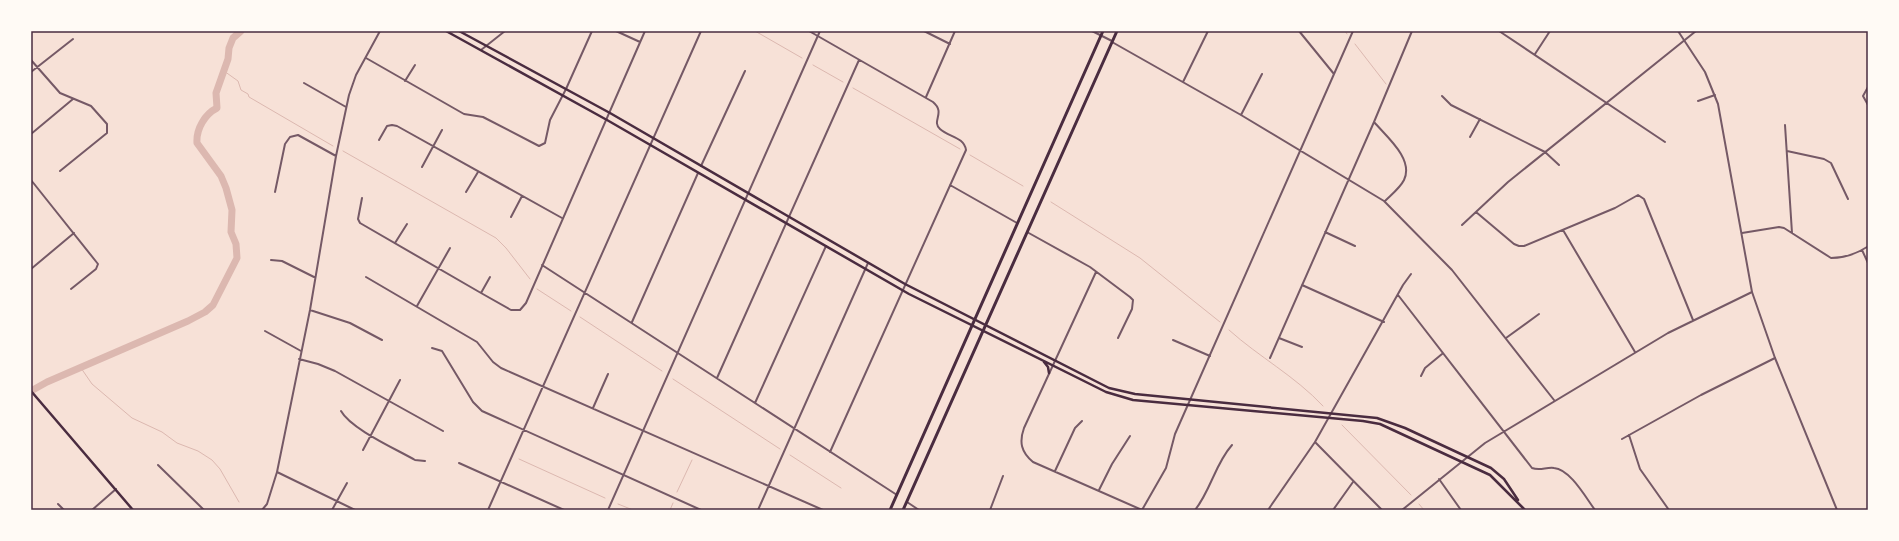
<svg xmlns="http://www.w3.org/2000/svg" width="1899" height="541" viewBox="0 0 1899 541" font-family="'Asap Condensed',sans-serif">
	<style>
		.lines { fill: none; stroke-linecap: round; stroke-linejoin: round }
		.stream { stroke: #dcb8b0; stroke-width: 1 }
		.river { stroke: #dcb8b0; stroke-width: 7 }
		.minor { stroke: #755966; stroke-width: 2 }
		.tertiary { stroke: #755966; stroke-width: 2 }
		.secondary { stroke: #4a2c40; stroke-width: 2.5 }
		.trunk { stroke: #4a2c40; stroke-width: 3 }
		.neatline { fill: none; stroke: #4a2c40; stroke-width: 1.5 }
	</style>
	<rect width="100%" height="100%" fill="#f7e1d7"/>
	<g class="lines">
		<path class="stream" d="M755,31L802,58
			M1345,31L1347,34
			M1355,44L1386,84
			M813,65L843,82
			M224,71L238,81L241,90L248,94L249,97L333,146
			M853,88L960,149
			M343,151L496,238L506,248L530,279
			M970,155L1023,186
			M1051,202L1140,258L1220,322
			M537,289L571,311
			M580,317L662,371
			M1229,330C1259,357 1295,376 1323,406
			M81,368L92,384L132,418L162,432L177,443L198,451L212,460L220,469L239,502
			M673,379L780,449
			M1342,425L1411,495
			M790,455L841,488
			M519,459L605,498
			M677,492L692,460
			M618,504L633,510
			M1419,504L1424,510
			M670,510L673,503"/>
		<path class="river" d="M31,391L47,382L188,321L205,312L213,305L237,258L236,244L231,232L232,210L226,188L221,176L197,143C196,129 205,114 217,108L216,93L228,59L229,48L233,38L241,31"/>
		<path class="minor" d="M616,31L640,42
			M809,31L933,102C946,113 931,121 940,129C949,137 964,137 966,150L830,452
			M924,31L950,44
			M1299,31L1334,74
			M1499,31L1665,142
			M1112,42L1241,115L1384,201L1452,270L1554,400
			M1535,54L1550,31
			M366,58L464,114L483,117L539,146L545,143L550,120L566,89L592,31
			M31,60L60,93L91,106L107,124V133L60,171
			M31,72L73,39
			M405,81L415,65
			M1183,82L1208,31
			M304,83L346,107
			M1868,87L1863,96L1868,105
			M1442,96L1451,105L1545,152L1559,165
			M926,97L955,31
			M1698,101L1715,95
			M1241,115L1262,74
			M1374,122C1387,137 1414,159 1404,180C1400,188 1391,195 1385,201
			M1785,125L1792,233
			M31,134L73,99
			M1470,137L1480,119
			M379,140L387,126L392,125L397,126L562,218
			M1787,151L1824,159L1831,163L1848,199
			M701,166L745,71
			M422,167L442,130
			M31,180L98,264L96,269L71,289
			M950,185L1017,223
			M275,192L285,144L290,137L298,135L336,156
			M466,192L478,172
			M362,198L358,219L360,223L481,293L511,310H520L526,303L645,31
			M1476,212L1514,244L1519,246H1524L1615,208L1638,195L1644,199L1693,320
			M511,217L522,196
			M1462,225L1508,182L1696,31
			M1563,230L1635,352
			M1027,232L1090,267L1130,297L1133,300L1132,309L1118,338
			M1325,232L1355,246
			M1742,233L1779,227L1784,228L1831,258C1844,258 1856,254 1867,247
			M395,243L407,224
			M1862,250L1868,263
			M271,260L282,261L314,277
			M542,265L897,495
			M31,269L74,233
			M1096,272L1024,428C1019,442 1021,452 1033,462L1142,510
			M366,277L477,342L493,362L501,368L823,510
			M1302,285L1384,322
			M481,293L490,277
			M1398,295L1532,468C1540,471 1546,467 1554,468C1570,469 1586,498 1595,510
			M417,306L450,248
			M310,310L350,323L382,340
			M632,322L698,173
			M265,331L301,351
			M1279,338L1302,347
			M1506,338L1539,314
			M1173,340L1210,356
			M432,348L442,351L473,402L482,411L701,510
			M1270,358L1374,122L1412,31
			M299,359L318,364L335,371L443,431
			M1421,376L1425,368L1442,354
			M717,378L859,60
			M755,403L826,246
			M593,408L608,374
			M341,411C351,429 396,449 415,460L425,461
			M1629,435L1640,469L1669,510
			M1622,439L1701,395L1775,358
			M1315,442L1382,510
			M363,450L400,380
			M459,463L564,510
			M158,465L204,510
			M1055,471L1075,428L1082,421
			M277,472L355,510
			M1439,479L1461,510
			M1099,490L1112,464L1130,436
			M907,502L919,510
			M58,504L64,510
			M92,510L116,489
			M262,510L267,504L277,472L310,310L336,156L349,95L356,75L380,31
			M332,510L347,483
			M488,510L701,31
			M758,510L868,263
			M990,510L1003,476
			M1142,510L1166,468L1175,434L1353,31
			M1195,510C1211,490 1215,464 1232,445
			M1268,510L1315,442L1403,285L1411,274
			M1333,510L1353,482
			M1402,510L1485,443L1668,333L1752,292"/>
		<path class="tertiary" d="M1092,31L1112,41
			M1678,31L1705,72L1718,104L1752,292L1775,358L1837,510
			M481,50L505,31
			M608,510L820,31"/>
		<path class="secondary" d="M446,31L607,120L909,294L1106,392L1133,400L1363,421L1380,424L1490,475L1525,510
			M459,31L610,113L905,284L1109,388L1135,394L1377,418L1405,428L1491,468L1504,479L1518,500
			M1044,362L1048,367L1049,373
			M31,391L133,510"/>
		<path class="trunk" d="M890,510L1103,31
			M903,510L1117,31"/>
	</g>
	<rect width="1899" height="541" fill="none" stroke="#fffaf5" stroke-width="64"/>
	<rect x="32" y="32" width="1835" height="477" class="neatline"/>
</svg>
